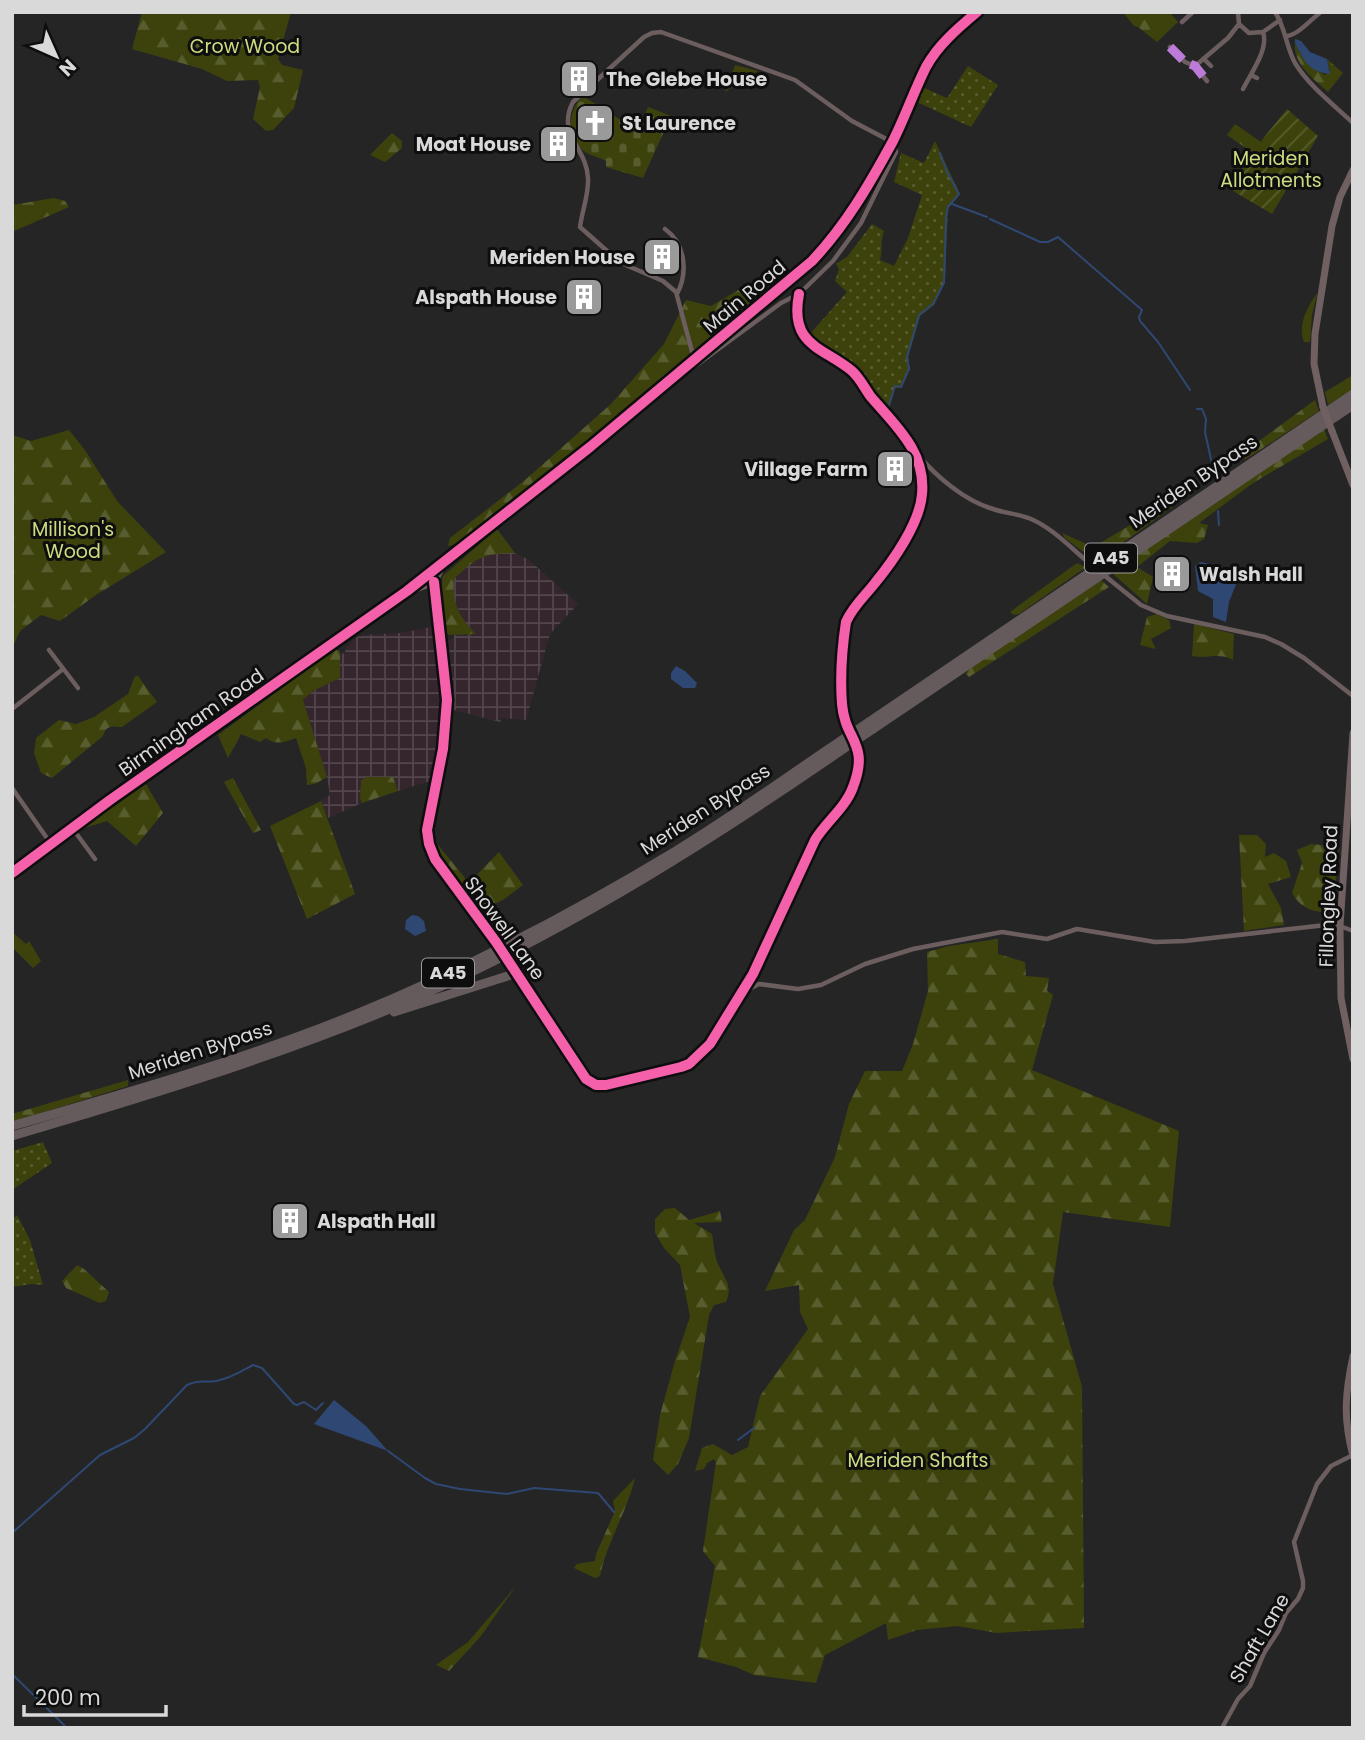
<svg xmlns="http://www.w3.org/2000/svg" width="1365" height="1740" viewBox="0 0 1365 1740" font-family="Poppins,sans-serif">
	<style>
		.industrial { fill: url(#industrial-grid) }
		.grass { fill: url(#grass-dots) }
		.forest { fill: url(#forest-firs) }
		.cemetery { fill: url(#cemetery-stones) }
		.garden { fill: url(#garden-furrows) }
		.water { fill: #2f4873 }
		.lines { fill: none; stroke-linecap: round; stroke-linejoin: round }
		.stream { stroke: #2f4873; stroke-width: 2 }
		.street { stroke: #6c5e5f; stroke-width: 4.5 }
		.secondary { stroke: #706061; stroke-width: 7 }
		.highway { stroke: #665b5c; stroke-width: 9 }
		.street-bridge { stroke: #6c5e5f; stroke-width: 4.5 }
		.secondary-bridge { stroke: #706061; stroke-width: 7 }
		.highway-bridge { stroke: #665b5c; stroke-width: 9 }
		.quiet { stroke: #bd7bd9; stroke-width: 9; stroke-dasharray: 18 9; stroke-linecap: butt }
		.cycleway-casing { stroke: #0e0e0f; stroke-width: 15 }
		.cycleway { stroke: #f560ab; stroke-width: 10 }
		.labels { text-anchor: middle; stroke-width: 6; stroke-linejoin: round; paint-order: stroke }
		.shield { fill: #0e0e0f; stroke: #9d9c9d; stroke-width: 2 }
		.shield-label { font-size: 18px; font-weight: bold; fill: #dad9da }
		.park-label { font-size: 19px; fill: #cfdb80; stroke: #0e0e0f }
		.poi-label { font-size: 19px; font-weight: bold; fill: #dad9da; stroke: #0e0e0f; text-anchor: start }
		.street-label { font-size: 19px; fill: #dad9da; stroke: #0e0e0f }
	</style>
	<defs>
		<pattern id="industrial-grid" width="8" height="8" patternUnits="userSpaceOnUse" patternTransform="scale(1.75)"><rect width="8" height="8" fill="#35262e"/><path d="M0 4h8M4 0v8" fill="none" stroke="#52454c"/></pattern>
		<pattern id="grass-dots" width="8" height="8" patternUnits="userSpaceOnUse" patternTransform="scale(1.75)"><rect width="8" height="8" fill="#3d420c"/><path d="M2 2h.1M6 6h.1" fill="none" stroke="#585d2f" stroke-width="1.8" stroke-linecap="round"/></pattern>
		<pattern id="forest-firs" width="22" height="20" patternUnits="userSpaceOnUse" patternTransform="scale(1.75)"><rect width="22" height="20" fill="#3d420c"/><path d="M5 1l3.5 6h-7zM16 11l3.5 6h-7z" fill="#585d2f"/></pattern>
		<pattern id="cemetery-stones" width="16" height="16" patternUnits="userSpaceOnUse" patternTransform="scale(1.75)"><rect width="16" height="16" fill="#3d420c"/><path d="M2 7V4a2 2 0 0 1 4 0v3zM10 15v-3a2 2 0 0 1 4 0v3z" fill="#585d2f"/></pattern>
		<pattern id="garden-furrows" width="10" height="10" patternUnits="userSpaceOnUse" patternTransform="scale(1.75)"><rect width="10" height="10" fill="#3d420c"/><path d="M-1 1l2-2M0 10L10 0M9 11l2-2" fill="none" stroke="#585d2f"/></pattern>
	</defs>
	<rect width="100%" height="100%" fill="#252525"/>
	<path class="industrial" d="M488,553H515L529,560L578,604L550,634L526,720L502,718L500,722L454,710V706L451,705L446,643L450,639L454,638V635L475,634L464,623L453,597L454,579L465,568Z
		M436,626L444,694L441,729L433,780L398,791L393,777L361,781L360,798L362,803L328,818L321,801L330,795L327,777L303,700L313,691L340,678V654L345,653L346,647L357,637L364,635L400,633Z"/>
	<path class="grass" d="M968,66L998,85L971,127L917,102L924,88L947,98Z
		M935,141L960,194L948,208L945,282L934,305L920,316L908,357L910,369L901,388H895L889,410L859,371L821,347L810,334L847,292L835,281L839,269L836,264L847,257L872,224L884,231C880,241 883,250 880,260L894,266L908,238L922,195L894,182L901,153L924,163Z
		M43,1142L52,1163L12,1190V1151Z
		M17,1215L30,1240L43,1285L31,1284L12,1287V1216L14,1218Z"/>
	<path class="forest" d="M142,12H291L278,59L282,65L303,70L294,108L273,130L266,131L253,119L260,87L258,80L227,81L202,69L132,49Z
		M1123,12H1169L1178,22L1157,42L1138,27L1134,26Z
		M1295,43C1304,61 1308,64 1325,75L1330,71L1327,59L1343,73L1328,92C1313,78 1293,64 1295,43Z
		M735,65L758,71L725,92Z
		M1235,124L1261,142L1253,153L1227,135Z
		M392,133L402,141V148L385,162L370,155Z
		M54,198L65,201L69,207L12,232V205Z
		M742,288L762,293C688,357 615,421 539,483C517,501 474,541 448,546L450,538L525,480L611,404L664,344L686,300L711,306Z
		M1318,292L1312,314L1310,342H1304C1297,324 1308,306 1318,292Z
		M1353,375V389L1328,405L1325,392Z
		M1315,400L1319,411L1251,456L1240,461L1236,458Z
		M1324,429L1328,439L1253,483L1199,523L1208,525L1204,539L1197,543L1170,541L1137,567L1153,577L1147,604L1111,572Z
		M69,430L85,450L117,501L166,552L96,595L60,621L41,615L20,631L12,648V435L31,441Z
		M1195,486L1196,490L1106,555L1094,559L1090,557L1065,538L1062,533L1091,546L1097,545Z
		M497,529L515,553C484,553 476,558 454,579C452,605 459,616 476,634L449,635L445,631L440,593L443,576Z
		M1077,563L1086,567L1019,614L1014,615L1010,612Z
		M1101,580L1109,587L969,677L966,674L968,669Z
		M1157,614L1169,620L1171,628L1151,639L1156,649L1140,645L1147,617Z
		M1194,624L1234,634L1233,660C1220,652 1206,659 1192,656Z
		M335,649L340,651V678L313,691L303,700L327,777L315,784L307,785L306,768L296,738C284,742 276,746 266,738L260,742L241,734L228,758L218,735Z
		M135,676H138L157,702L122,727C112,726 106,725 103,736L52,778L41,773L34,753L36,738L59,720L76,724L94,717L128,694Z
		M366,777H393L398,791L362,803L360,798L361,781Z
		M233,778L261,830L253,833L224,782Z
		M146,784L163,813L136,846L107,821L78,830Z
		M321,801L355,894L307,919L270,826Z
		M1239,835H1257L1266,844L1265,857L1274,853L1286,861L1291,877L1268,884L1281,908L1284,925L1244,931Z
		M434,840L469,883L499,852L523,885L503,900L480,911C464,893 435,866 434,840Z
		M1311,844L1339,847L1333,913C1314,912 1302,910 1292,893L1302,863L1297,850Z
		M12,932L26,944L29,941L41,961L33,968L12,947Z
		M998,939V954L1025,962L1026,976L1049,978L1047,991L1053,995L1032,1070L1179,1131L1170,1227L1063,1212L1053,1284L1082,1387L1084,1628L996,1633L958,1626L917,1630L888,1640L886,1623L825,1655L816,1683L754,1675L736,1667L698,1657L715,1566L703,1551L716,1462L714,1459L707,1463L704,1469L695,1471L702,1448L713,1444L732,1455L748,1447L760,1396L808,1329L800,1312L799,1285L765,1291L794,1230L805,1220L835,1157L849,1104L865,1071H902L913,1044L928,991L927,952L949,946Z
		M128,1080V1086L12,1122V1114Z
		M675,1208L689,1220L720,1211L722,1222L694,1223L712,1234C714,1244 714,1255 718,1264C725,1279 733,1286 726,1302L714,1305L709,1315L689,1438L678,1464L668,1475L653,1460L660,1415L675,1361L690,1317L680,1265L664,1248L655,1233V1219L665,1209Z
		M77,1265L84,1269L109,1292L106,1301L100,1303L66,1288L62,1281Z
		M635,1478C627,1512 607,1542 600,1576L595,1578L574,1568L577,1564L595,1561L596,1554L615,1511L613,1501Z
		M516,1586L481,1636L449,1671L436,1665L468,1642Z"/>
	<path class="cemetery" d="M583,96L638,131L648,107L671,116L643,178L606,167V161C599,157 591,156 585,152C566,138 567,111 583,96Z"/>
	<path class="garden" d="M1287,109L1318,136L1272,214L1233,191C1240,163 1269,132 1287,109Z"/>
	<path class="water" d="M1295,39L1301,41L1310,52L1327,59L1330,74C1308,72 1304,60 1295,43Z
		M1201,562L1230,569L1237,575V582L1229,602L1226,622L1213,617V599L1198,591L1195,566Z
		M676,666L685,671L697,683L695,688H683L671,679V673Z
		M412,915L418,916L424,921L426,931L415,936L405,929L406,920Z
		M334,1400L366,1426L388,1451L314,1424Z"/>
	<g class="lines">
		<path class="stream" d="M952,204L987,217
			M990,219L1040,242H1048L1058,237L1142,310L1139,317L1140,321L1158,342L1190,390
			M888,408L895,386L901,387L909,369L907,357L919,315L933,304L944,283L946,217L948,207L959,194L947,172L940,153
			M1197,409H1202L1206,419L1205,432L1214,473
			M1218,511L1219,525
			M738,1440L754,1428
			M388,1451L425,1478L436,1484L460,1489L507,1494L534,1488L598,1493L614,1512
			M12,1533L100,1455L134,1438L145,1429L187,1385C200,1379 203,1383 216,1381C229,1379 242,1371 253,1365L262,1368L294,1404L297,1405L304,1402L316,1410L323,1403
			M12,1674L67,1728"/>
		<path class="street" d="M1238,12L1239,24L1249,33L1263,32L1280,20
			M1275,12C1286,29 1286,47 1295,63C1309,86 1334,105 1353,123
			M1182,22L1193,12
			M1287,36C1299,34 1310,20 1321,12
			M1170,47L1185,62L1195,66L1207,81
			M1204,59L1211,66
			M1195,66L1228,38L1239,24
			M1251,75L1257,78
			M1243,89C1251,73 1269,49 1263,32
			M665,229C686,244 688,273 677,294
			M799,294C789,346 823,347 852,371C860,378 865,389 871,397C896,426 926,452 922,494C920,523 893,561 875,583C865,596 853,606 846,622L842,706L852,735
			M694,359L676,292L663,281L628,266L615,258L580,227C582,211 589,194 588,178C587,148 556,134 573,102L644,37L652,33L661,32L795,80L852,121L892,142
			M691,364L694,366L698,364L781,303L799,294L833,261L861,223L896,152L893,139
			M918,455C937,477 965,501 993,509C1005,513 1019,514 1031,519C1052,528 1070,547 1088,562
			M1110,580L1141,605L1167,616L1265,637L1281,644L1304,658L1353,696
			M49,650L78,688
			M12,709L63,669
			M12,788L51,844
			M73,829L95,859
			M517,974L582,1074C589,1081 595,1086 606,1085L681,1067L689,1064L710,1044L753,974L815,840C833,811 872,782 856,743
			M745,991L759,984L798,989L821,985L865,964L913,949L1002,932L1047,939L1077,929L1155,942L1185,941L1326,925L1340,926L1353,931
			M1222,1728L1238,1699L1250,1686L1264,1653L1279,1630L1286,1613L1298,1599L1303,1588V1581L1294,1542L1317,1484L1331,1466L1353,1455"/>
		<path class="secondary" d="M1323,407L1314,364L1315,334L1332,226L1340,197L1353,170
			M1332,431L1353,485
			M442,567L434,582L445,667L446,725L428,816C427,827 426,837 430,848C440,878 477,916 496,942
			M413,590L434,582
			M1353,733L1340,926L1341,998L1353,1059
			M12,873L110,800L407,591L590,447L812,261C846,225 869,185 893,141C905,117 914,91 926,67C938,45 958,28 977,12
			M1353,1356C1345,1394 1343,1418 1353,1456"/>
		<path class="highway" d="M869,722L1353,394
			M873,729L1353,405
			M394,1012L517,973
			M12,1126C127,1093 243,1060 354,1015C465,970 571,914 674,852C732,817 788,776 845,738
			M12,1136C134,1100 256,1063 375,1015C544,946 699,849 849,745"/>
		<path class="street-bridge" d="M1088,562L1110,580"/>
		<path class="secondary-bridge" d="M1323,407L1332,431
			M496,942L511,964"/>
		<path class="highway-bridge" d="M845,738L869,722
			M849,745L873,729"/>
		<path class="quiet" d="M1170,47L1185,62L1195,66L1207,81"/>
		<defs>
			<path id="cycleway" d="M434,582L447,700L443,749L427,830L429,844L435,859L496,942L586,1079L596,1085H606L681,1067L689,1064L710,1044L753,974L815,840C826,822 846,807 853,787C870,743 845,741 842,704C840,677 842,648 846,622C853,606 865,596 875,583C893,561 920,523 922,494C926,452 896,426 871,397C865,389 860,378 852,371C823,347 789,346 799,294
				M12,873L110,800L407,591L590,447L812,261C846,225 869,185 893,141C905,117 914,91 926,67C938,45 958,28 977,12"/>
		</defs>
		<use href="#cycleway" class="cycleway-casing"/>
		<use href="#cycleway" class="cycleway"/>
	</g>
	<defs>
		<symbol id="building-square" viewBox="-11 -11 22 22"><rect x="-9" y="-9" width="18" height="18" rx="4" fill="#9b9a9b" stroke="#0e0e0f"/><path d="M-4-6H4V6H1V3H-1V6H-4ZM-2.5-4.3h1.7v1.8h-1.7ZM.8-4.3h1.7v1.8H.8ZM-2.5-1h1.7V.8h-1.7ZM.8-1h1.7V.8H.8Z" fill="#fff"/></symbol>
		<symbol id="church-square" viewBox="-11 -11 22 22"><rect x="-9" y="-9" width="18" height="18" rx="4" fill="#9b9a9b" stroke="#0e0e0f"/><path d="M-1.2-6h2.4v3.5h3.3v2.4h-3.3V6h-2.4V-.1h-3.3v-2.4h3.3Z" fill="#fff"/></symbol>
	</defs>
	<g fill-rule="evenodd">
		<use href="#building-square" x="557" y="57" width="44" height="44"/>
		<use href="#church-square" x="573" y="101" width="44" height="44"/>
		<use href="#building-square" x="536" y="122" width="44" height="44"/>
		<use href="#building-square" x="640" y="235" width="44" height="44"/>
		<use href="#building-square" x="562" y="275" width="44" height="44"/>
		<use href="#building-square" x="873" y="447" width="44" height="44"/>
		<use href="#building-square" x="1150" y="552" width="44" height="44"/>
		<use href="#building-square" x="268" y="1199" width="44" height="44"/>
	</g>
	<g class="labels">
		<g class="shield">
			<rect x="1085" y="543.5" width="52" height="29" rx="5"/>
			<rect x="422" y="958.5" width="52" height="29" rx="5"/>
		</g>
		<g class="shield-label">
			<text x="1111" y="564">A45</text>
			<text x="448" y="979">A45</text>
		</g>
		<g class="park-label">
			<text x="245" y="53">Crow Wood</text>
			<text x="1271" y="165">Meriden<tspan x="1271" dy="22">Allotments</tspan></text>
			<text x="73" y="536">Millison's<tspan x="73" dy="22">Wood</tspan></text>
			<text x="918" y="1467">Meriden Shafts</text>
		</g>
		<g class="poi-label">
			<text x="606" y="86">The Glebe House</text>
			<text x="622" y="130">St Laurence</text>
			<text x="531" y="151" text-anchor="end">Moat House</text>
			<text x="635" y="264" text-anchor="end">Meriden House</text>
			<text x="557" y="304" text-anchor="end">Alspath House</text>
			<text x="868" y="476" text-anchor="end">Village Farm</text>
			<text x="1199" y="581">Walsh Hall</text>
			<text x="317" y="1228">Alspath Hall</text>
		</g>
		<g class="street-label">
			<text transform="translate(744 296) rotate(-40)" y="7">Main Road</text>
			<text transform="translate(1193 481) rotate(-34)" y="7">Meriden Bypass</text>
			<text transform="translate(191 722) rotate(-35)" y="7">Birmingham Road</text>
			<text transform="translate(705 809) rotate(-33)" y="7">Meriden Bypass</text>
			<text transform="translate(1328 896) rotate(-88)" y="7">Fillongley Road</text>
			<text transform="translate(505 928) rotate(54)" y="7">Showell Lane</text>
			<text transform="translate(200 1050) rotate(-18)" y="7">Meriden Bypass</text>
			<text transform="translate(1259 1638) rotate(-60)" y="7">Shaft Lane</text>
		</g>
	</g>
	<rect width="1365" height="1740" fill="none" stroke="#dad9da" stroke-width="28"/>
	<g transform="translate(56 56) rotate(135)" stroke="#0e0e0f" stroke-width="5" paint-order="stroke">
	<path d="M0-5L12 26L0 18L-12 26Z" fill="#dad9da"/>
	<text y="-10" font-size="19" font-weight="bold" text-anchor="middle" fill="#dad9da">N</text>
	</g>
	<path d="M24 1705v10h142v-10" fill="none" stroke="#dad9da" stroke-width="3.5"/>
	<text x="35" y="1705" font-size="21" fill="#dad9da" stroke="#0e0e0f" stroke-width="5" paint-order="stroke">200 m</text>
</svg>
